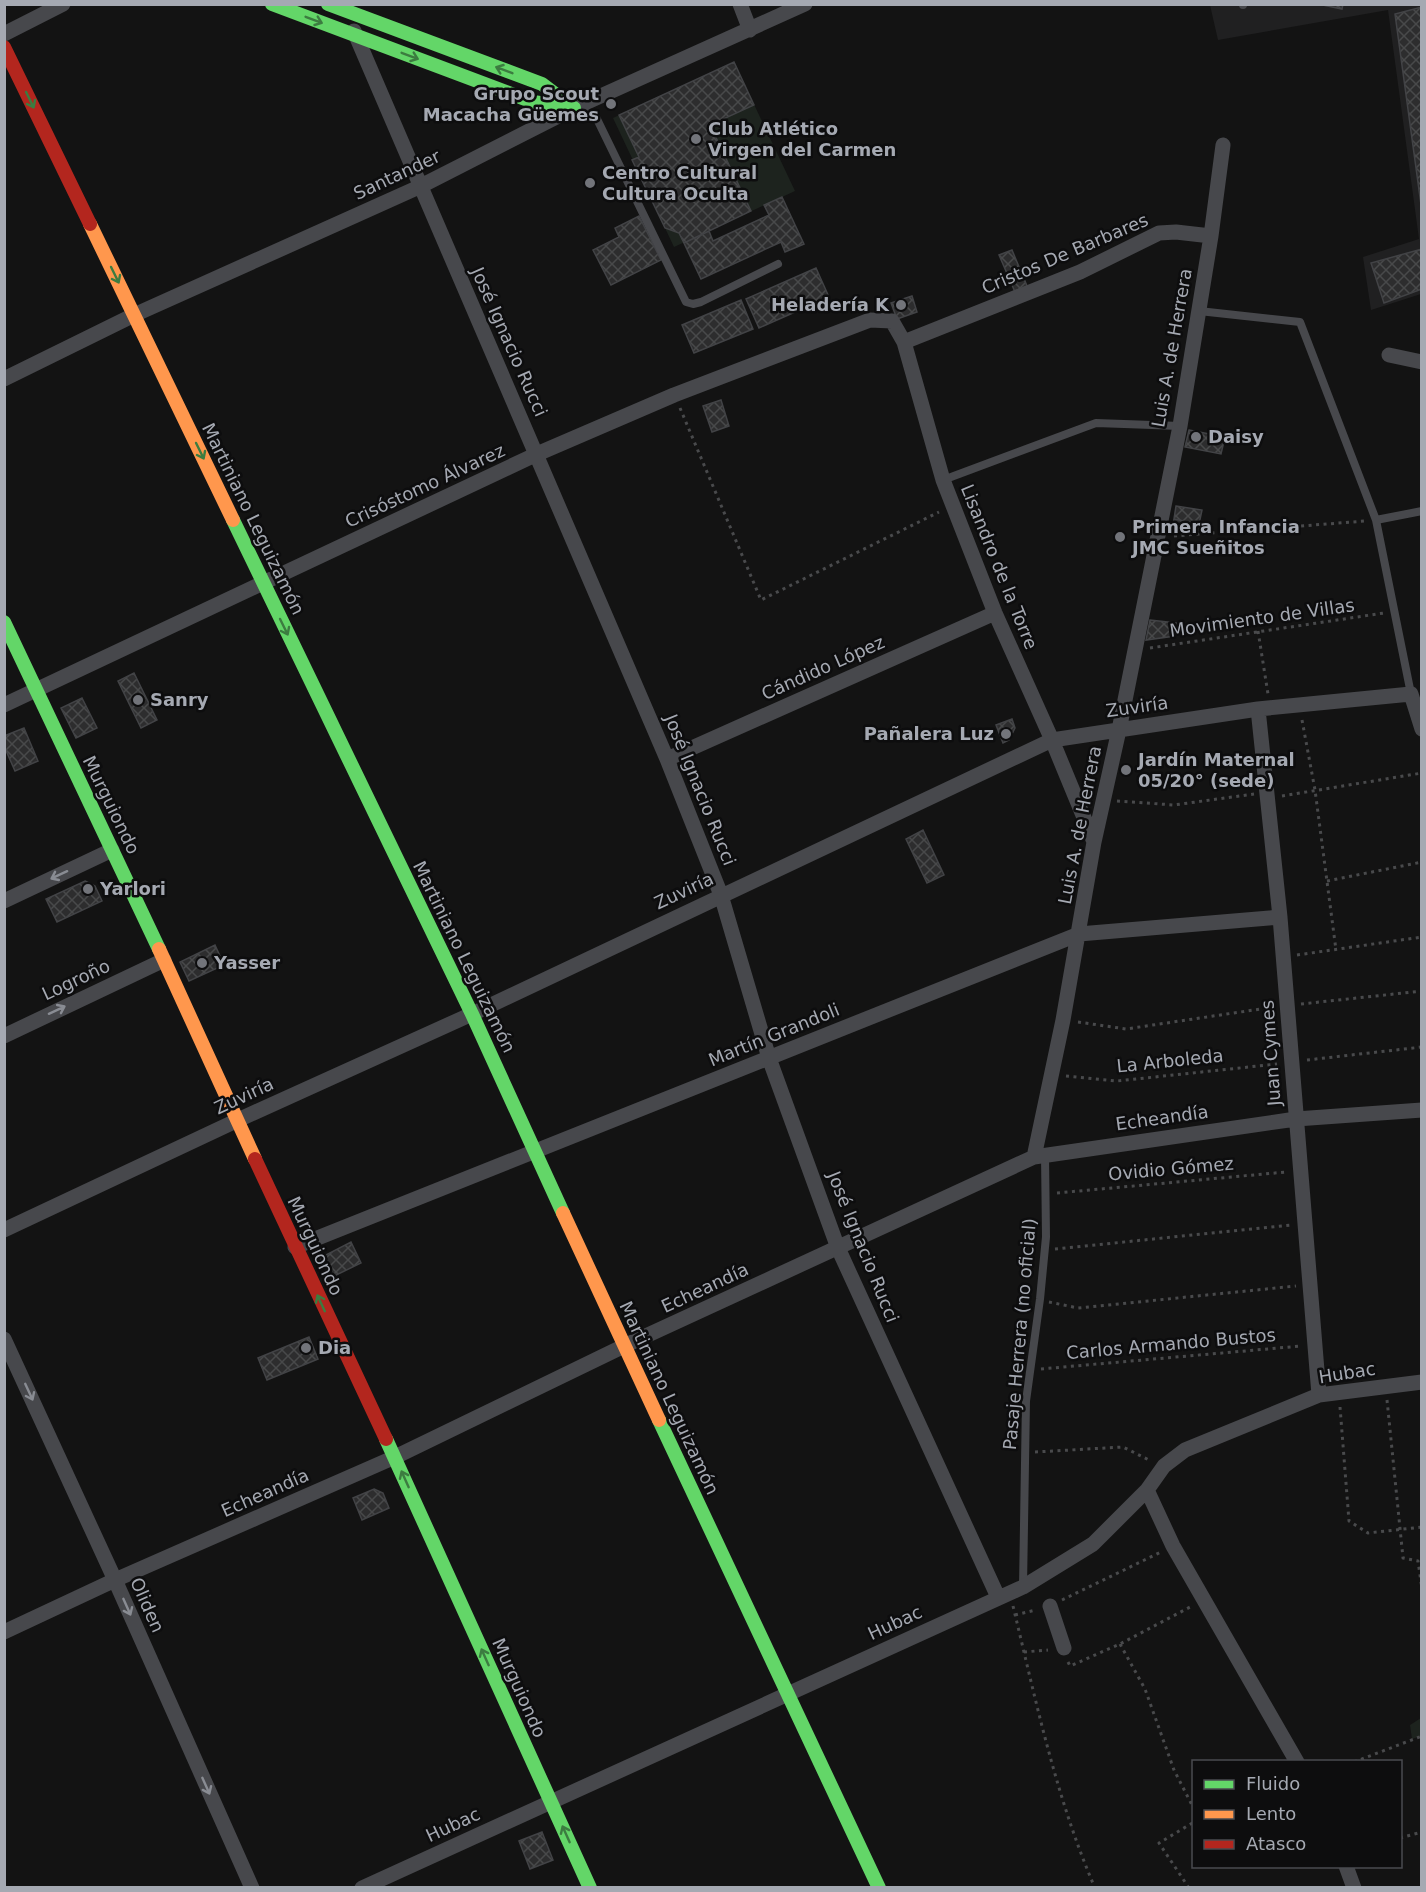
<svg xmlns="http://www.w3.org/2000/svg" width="1426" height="1892" viewBox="0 0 1426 1892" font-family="'DejaVu Sans',sans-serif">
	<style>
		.built { fill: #202021 }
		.park { fill: #1d231e }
		.building { fill: url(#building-cross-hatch); stroke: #424346; stroke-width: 1.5 }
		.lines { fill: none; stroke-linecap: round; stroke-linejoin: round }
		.path { stroke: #494a4c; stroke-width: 3; stroke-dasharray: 3 4.5; stroke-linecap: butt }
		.lane { stroke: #47484c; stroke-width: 8 }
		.street { stroke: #47484c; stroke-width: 15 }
		.fast { stroke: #63d668; stroke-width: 14 }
		.slow { stroke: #ff974d; stroke-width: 14 }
		.jam { stroke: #b3261e; stroke-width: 14 }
		.oneway { stroke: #3c7c40 }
		.oneway2 { stroke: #898c93 }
		.poi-dot { fill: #72747a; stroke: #0d0d0e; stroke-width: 2 }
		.labels { text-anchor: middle; stroke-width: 5; stroke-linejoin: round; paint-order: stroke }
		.poi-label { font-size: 18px; font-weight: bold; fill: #a5a9b2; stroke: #0d0d0e; text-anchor: start }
		.street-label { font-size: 18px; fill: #a5a9b2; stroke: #0d0d0e }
	</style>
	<defs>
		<pattern id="building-cross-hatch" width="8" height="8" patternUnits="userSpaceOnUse" patternTransform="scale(1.5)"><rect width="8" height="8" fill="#2d2d2e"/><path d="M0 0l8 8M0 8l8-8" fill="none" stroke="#48494a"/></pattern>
	</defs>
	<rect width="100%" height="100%" fill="#131313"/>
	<path class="built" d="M1210,5H1421V294L1371,310L1363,257L1419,239L1388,10L1218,40Z"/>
	<path class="park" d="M734,62L795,191L674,247L613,118Z
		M1421,1718V1736L1412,1739L1410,1725Z"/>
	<path class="building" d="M1318,4H1343L1342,9Z
		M1422,7V212L1395,14Z
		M734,62L754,105L710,125L751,211L684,243L679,233L665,228L632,160L639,157L619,115Z
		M782,197L804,244L785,252L781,242L701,279L684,243L709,231L713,241L769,215L764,205Z
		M639,216L661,260L611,285L593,250L619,237L615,228Z
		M1422,249V289L1384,303L1371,263Z
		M1012,250L1027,286L1015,292L999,255Z
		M816,268L829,297L759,328L746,299Z
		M912,296L917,312L897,319L891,303Z
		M741,300L753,329L694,353L682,325Z
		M721,400L729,426L712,432L703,406Z
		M1189,430L1225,437L1221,454L1185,447Z
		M1176,506L1202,510L1199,524L1174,519Z
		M1174,519L1199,524L1206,522L1205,531L1172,529Z
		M1150,620L1176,623L1175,636L1146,640Z
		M134,673L157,720L141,728L118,681Z
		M82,698L97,728L76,738L61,708Z
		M1012,719L1015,728L1009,740L1003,743L996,725Z
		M24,728L38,761L15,771L4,746V736Z
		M923,830L944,875L927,883L906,839Z
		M85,881L95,886L102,901L57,922L46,899Z
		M215,945L224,965L189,981L180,962Z
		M351,1242L361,1263L330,1278L320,1258Z
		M309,1337L318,1359L267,1380L258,1358Z
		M374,1489L383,1493L389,1508L362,1520L353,1498Z
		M542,1832L553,1860L530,1869L519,1841Z"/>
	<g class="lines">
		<path class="path" d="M680,408L761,600L939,512
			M1174,536L1365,521
			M1258,631L1268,694
			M1150,648L1384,613
			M1302,720L1315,790L1336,950
			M1282,796L1422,773
			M1117,801L1174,805L1254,794
			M1327,881L1422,862
			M1297,955L1422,937
			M1301,1004L1422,991
			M1078,1022L1126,1029L1274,1007
			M1307,1060L1422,1047
			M1066,1076L1117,1081L1277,1064
			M1057,1193L1286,1172
			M1055,1249L1291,1225
			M1049,1302L1078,1308L1296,1286
			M1041,1369L1301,1346
			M1387,1400L1403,1558L1418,1561L1422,1589
			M1340,1407L1349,1521L1368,1533L1422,1527
			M1035,1452L1123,1447L1151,1461
			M1062,1600L1161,1552
			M1013,1606C1036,1701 1056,1798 1095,1888
			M1015,1615L1036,1610
			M1120,1644L1145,1689L1174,1770L1194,1809
			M1024,1652L1048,1650
			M1068,1662L1070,1666L1120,1644L1192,1606
			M1354,1762L1422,1736
			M1400,1838L1422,1832
			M1189,1888L1159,1843L1194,1822"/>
		<path class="lane" d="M1243,4V5
			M575,108L596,117L686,302L693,304L701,302L778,264
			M1199,311L1300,322L1376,520
			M943,480L1096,423L1180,426
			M1411,694L1376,520L1422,511
			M1023,1587L1026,1401L1040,1299L1046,1237L1045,1155"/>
		<path class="street" d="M740,4L750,30
			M354,31L667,759L721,895L769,1058L838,1248L998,1597
			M4,34L63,4
			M904,342L1080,272L1159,233L1176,232L1211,236
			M1389,355L1422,362
			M4,379L134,315L419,187L574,108L805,4
			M4,705L537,454L674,395L870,320L892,321L904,342L943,480L995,613L1052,740L1094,842
			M1258,709L1280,917L1319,1395
			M667,759L995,613
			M4,901L112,850
			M4,1036L164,960
			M1034,1157L1063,1020L1094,842L1119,730L1180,426L1211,236L1223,145
			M4,1230L238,1120L472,1014L1052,740L1258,709L1411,694L1422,729
			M295,1247L1079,934L1280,917
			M4,1339L115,1580L252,1888
			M1147,1490L1173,1546L1297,1762
			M1050,1606L1064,1648
			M4,1632L115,1580L395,1457L624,1346L1034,1157L1296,1119L1422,1110
			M1346,1866L1354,1888
			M362,1888L1023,1587L1093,1544L1147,1490L1164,1466L1185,1450L1319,1395L1422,1382"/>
		<path class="fast" d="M272,4L533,102L574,108
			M328,4L542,84L571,106
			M233,520L472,1014L563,1213
			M4,622L159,949
			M659,1420L879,1888
			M386,1439L590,1888"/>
		<path class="slow" d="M90,224L233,520
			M159,949L255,1159
			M563,1213L659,1420"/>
		<path class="jam" d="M4,47L90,224
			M255,1159L386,1439"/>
	</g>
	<defs><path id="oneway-shaft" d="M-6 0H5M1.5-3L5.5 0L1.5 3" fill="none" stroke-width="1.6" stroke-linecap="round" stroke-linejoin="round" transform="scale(1.5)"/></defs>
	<g class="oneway">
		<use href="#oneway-shaft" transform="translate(314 20) rotate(21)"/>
		<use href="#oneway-shaft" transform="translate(410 56) rotate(21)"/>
		<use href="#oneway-shaft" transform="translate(504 70) rotate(-159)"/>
		<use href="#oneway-shaft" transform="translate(30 100) rotate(64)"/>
		<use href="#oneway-shaft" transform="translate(115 275) rotate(64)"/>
		<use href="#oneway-shaft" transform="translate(200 451) rotate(64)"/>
		<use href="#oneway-shaft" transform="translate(284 627) rotate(64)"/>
		<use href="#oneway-shaft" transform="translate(321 1303) rotate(-115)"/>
		<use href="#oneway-shaft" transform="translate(405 1479) rotate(-114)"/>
		<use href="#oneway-shaft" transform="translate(485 1657) rotate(-114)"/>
		<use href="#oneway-shaft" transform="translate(566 1834) rotate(-114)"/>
	</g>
	<g class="oneway2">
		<use href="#oneway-shaft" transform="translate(59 875) rotate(155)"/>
		<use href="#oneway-shaft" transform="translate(57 1010) rotate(-25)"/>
		<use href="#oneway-shaft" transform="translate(29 1392) rotate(65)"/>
		<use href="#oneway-shaft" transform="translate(127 1607) rotate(66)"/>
		<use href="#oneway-shaft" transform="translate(206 1786) rotate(66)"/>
	</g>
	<g class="poi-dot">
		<circle cx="611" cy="104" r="6"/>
		<circle cx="696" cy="139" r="6"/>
		<circle cx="590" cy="183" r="6"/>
		<circle cx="901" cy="305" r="6"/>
		<circle cx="1196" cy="437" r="6"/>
		<circle cx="1120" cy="537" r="6"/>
		<circle cx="138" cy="700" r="6"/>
		<circle cx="1006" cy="734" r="6"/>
		<circle cx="1126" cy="770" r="6"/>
		<circle cx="88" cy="889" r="6"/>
		<circle cx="202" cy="963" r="6"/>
		<circle cx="306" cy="1348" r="6"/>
	</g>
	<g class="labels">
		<g class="poi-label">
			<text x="599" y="100" text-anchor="end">Grupo Scout<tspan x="599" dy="21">Macacha Güemes</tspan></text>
			<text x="708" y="135">Club Atlético<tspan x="708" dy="21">Virgen del Carmen</tspan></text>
			<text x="602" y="179">Centro Cultural<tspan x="602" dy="21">Cultura Oculta</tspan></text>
			<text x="889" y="311" text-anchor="end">Heladería K</text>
			<text x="1208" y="443">Daisy</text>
			<text x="1132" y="533">Primera Infancia<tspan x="1132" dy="21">JMC Sueñitos</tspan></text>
			<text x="150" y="706">Sanry</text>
			<text x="994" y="740" text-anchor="end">Pañalera Luz</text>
			<text x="1138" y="766">Jardín Maternal<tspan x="1138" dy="21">05/20° (sede)</tspan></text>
			<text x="100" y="895">Yarlori</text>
			<text x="214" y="969">Yasser</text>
			<text x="318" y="1354">Dia</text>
		</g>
		<g class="street-label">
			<text transform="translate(397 175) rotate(-25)" y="6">Santander</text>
			<text transform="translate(1065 254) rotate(-23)" y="6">Cristos De Barbares</text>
			<text transform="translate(509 342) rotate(66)" y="6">José Ignacio Rucci</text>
			<text transform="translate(1172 348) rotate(-80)" y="6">Luis A. de Herrera</text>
			<text transform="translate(425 486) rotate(-25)" y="6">Crisóstomo Álvarez</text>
			<text transform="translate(253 519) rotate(64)" y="6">Martiniano Leguizamón</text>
			<text transform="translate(999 567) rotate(68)" y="6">Lisandro de la Torre</text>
			<text transform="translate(1262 618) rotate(-8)" y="6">Movimiento de Villas</text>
			<text transform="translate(823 668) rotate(-24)" y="6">Cándido López</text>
			<text transform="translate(1137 707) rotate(-8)" y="6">Zuviría</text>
			<text transform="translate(700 790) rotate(68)" y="6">José Ignacio Rucci</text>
			<text transform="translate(111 805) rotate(64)" y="6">Murguiondo</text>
			<text transform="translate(1080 825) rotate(-79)" y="6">Luis A. de Herrera</text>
			<text transform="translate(684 891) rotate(-25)" y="6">Zuviría</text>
			<text transform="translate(464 957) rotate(64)" y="6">Martiniano Leguizamón</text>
			<text transform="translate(76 980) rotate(-25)" y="6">Logroño</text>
			<text transform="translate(774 1035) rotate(-22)" y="6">Martín Grandoli</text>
			<text transform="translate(1271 1053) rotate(-94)" y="6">Juan Cymes</text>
			<text transform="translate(1170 1061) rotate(-6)" y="6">La Arboleda</text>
			<text transform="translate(244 1096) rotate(-25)" y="6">Zuviría</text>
			<text transform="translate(1162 1118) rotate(-8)" y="6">Echeandía</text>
			<text transform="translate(1171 1169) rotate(-5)" y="6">Ovidio Gómez</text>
			<text transform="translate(315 1246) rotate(65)" y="6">Murguiondo</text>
			<text transform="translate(863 1247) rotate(68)" y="6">José Ignacio Rucci</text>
			<text transform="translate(705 1288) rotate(-25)" y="6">Echeandía</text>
			<text transform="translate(1020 1334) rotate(-85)" y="6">Pasaje Herrera (no oficial)</text>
			<text transform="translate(1171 1344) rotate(-5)" y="6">Carlos Armando Bustos</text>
			<text transform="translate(1347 1373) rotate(-9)" y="6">Hubac</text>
			<text transform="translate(669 1398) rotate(65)" y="6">Martiniano Leguizamón</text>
			<text transform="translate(265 1493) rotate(-24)" y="6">Echeandía</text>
			<text transform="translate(147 1605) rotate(66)" y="6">Oliden</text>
			<text transform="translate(895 1623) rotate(-25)" y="6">Hubac</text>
			<text transform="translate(519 1688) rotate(66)" y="6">Murguiondo</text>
			<text transform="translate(453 1825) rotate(-25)" y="6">Hubac</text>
		</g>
	</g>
	<rect width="1426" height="1892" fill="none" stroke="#a5a9b2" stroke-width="12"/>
	<rect x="1192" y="1760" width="210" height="108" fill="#0d0d0e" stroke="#4a4b50" stroke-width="1.5"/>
	<rect x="1204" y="1780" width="30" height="9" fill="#63d668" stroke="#4a4b50" stroke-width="1.5"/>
	<text x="1246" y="1790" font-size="18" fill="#a5a9b2">Fluido</text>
	<rect x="1204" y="1810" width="30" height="9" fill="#ff974d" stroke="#4a4b50" stroke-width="1.5"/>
	<text x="1246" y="1820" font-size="18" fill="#a5a9b2">Lento</text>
	<rect x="1204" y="1840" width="30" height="9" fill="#b3261e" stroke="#4a4b50" stroke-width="1.5"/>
	<text x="1246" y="1850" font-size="18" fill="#a5a9b2">Atasco</text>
</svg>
